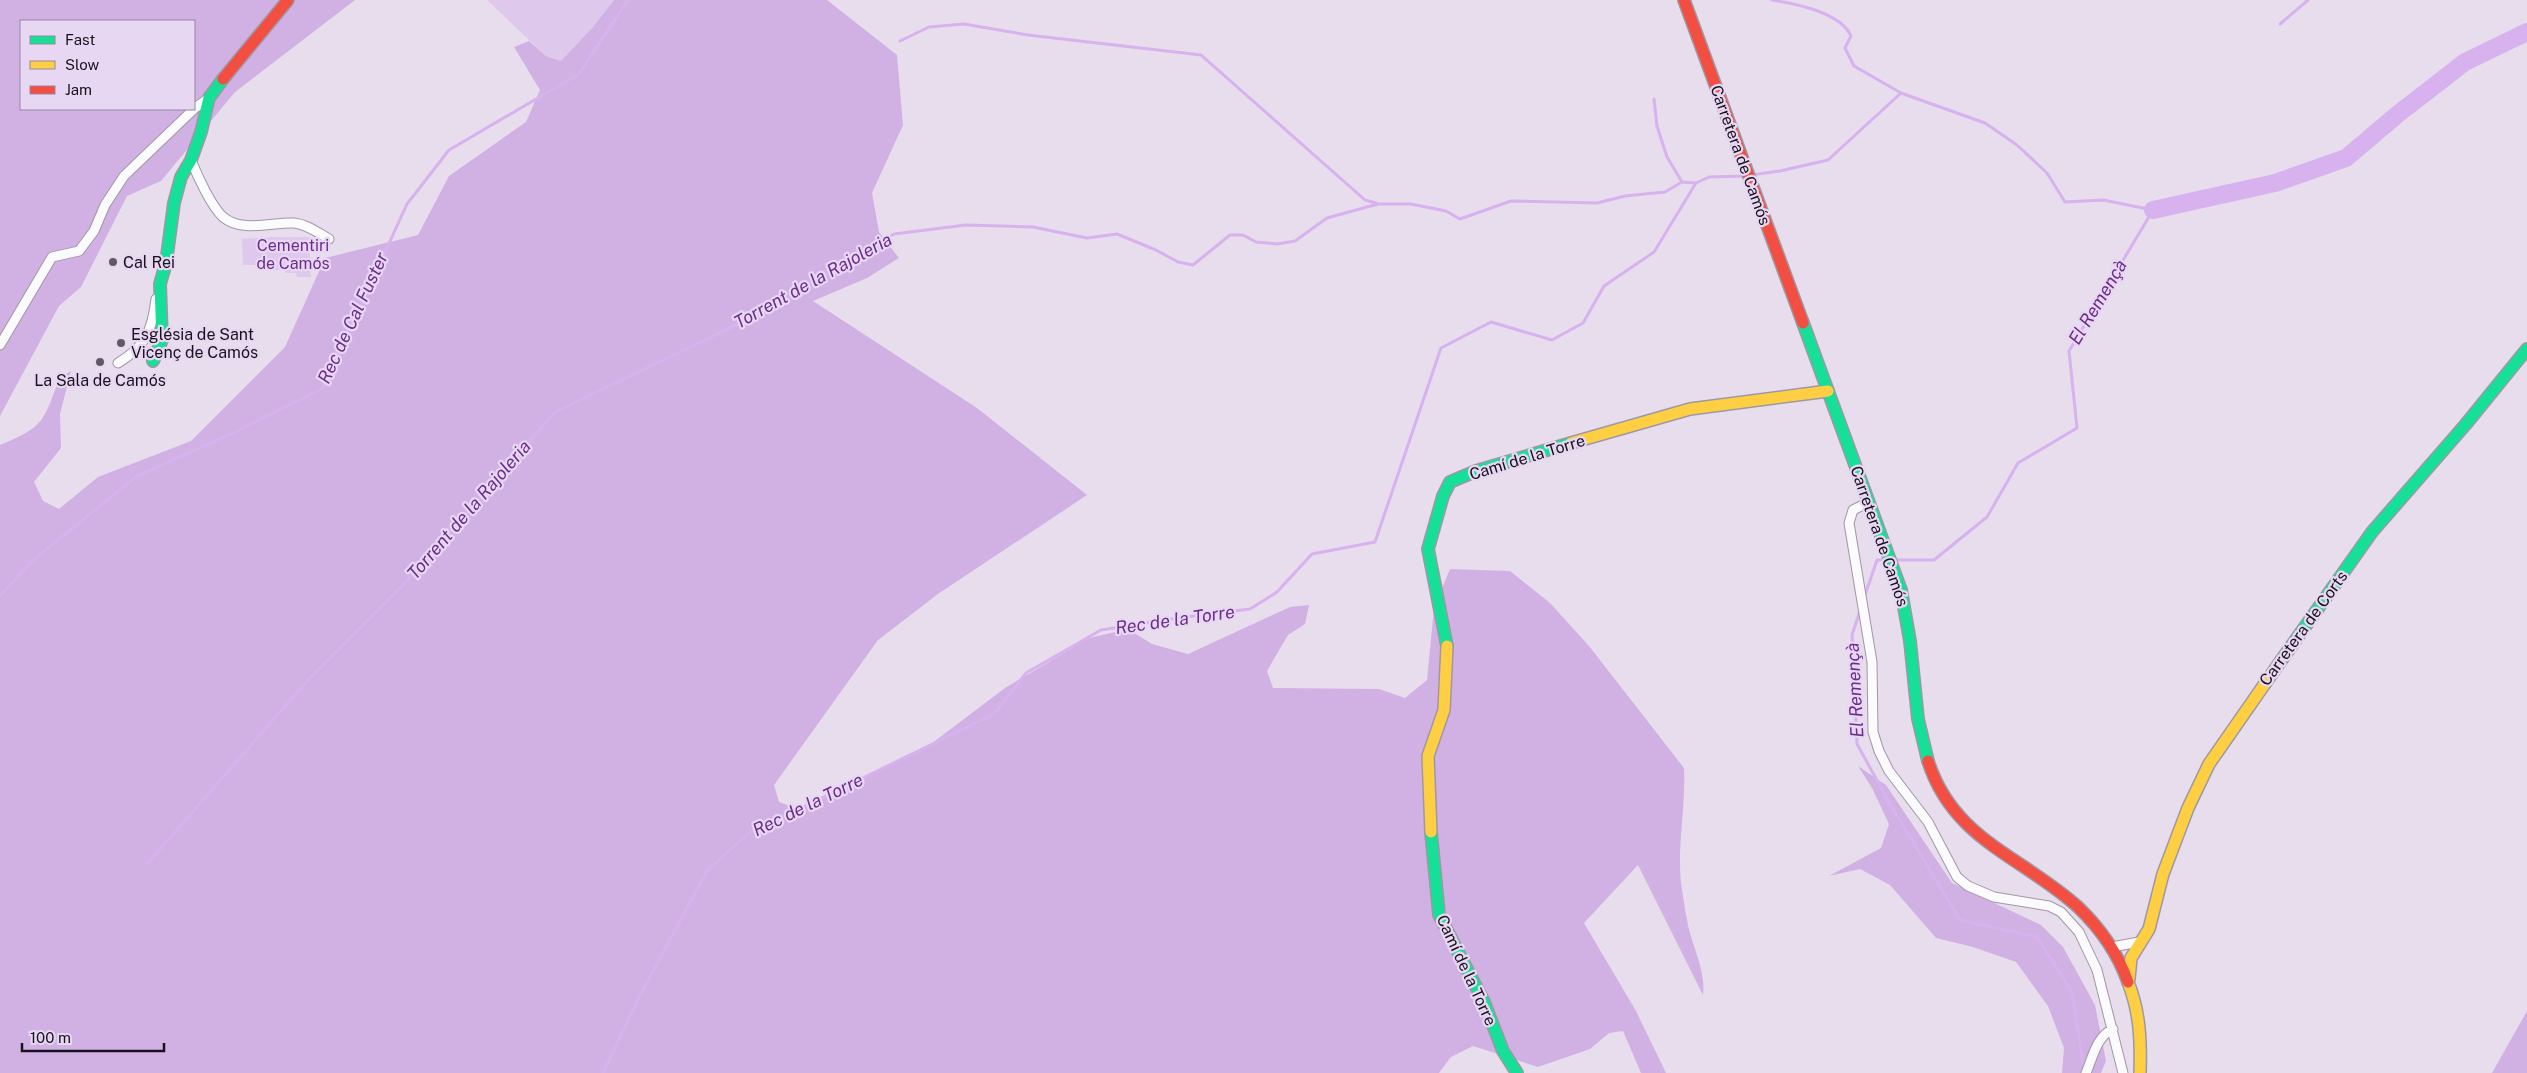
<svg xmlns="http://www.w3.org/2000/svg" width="2527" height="1073" viewBox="0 0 2527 1073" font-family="'Public Sans',sans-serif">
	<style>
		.green { fill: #dec8ec }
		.forest { fill: #d1b1e4; fill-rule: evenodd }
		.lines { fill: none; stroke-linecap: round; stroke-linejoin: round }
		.stream { stroke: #d8b1ef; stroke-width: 3 }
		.river { stroke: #d8b1ef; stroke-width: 18 }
		.street-casing { stroke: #9f98a4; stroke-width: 11 }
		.fast-casing { stroke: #9f98a4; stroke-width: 14 }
		.slow-casing { stroke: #9f98a4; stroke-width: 14 }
		.jam-casing { stroke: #9f98a4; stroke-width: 14 }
		.street { stroke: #fbfafc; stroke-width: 9 }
		.fast { stroke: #16e098; stroke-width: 11 }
		.slow { stroke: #ffcf43; stroke-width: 11 }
		.jam { stroke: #f24e42; stroke-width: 11 }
		.poi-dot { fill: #605965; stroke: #e8d7f3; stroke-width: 2 }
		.labels { text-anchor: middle; stroke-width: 4.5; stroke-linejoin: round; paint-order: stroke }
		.street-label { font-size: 16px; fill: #18121c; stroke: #e8d7f3 }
		.park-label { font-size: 16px; fill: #6c2d8b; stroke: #e8d7f3 }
		.poi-label { font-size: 16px; fill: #18121c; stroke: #e8d7f3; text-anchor: start }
		.water-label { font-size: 18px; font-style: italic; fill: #6b2c8a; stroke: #e8d7f3 }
	</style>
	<rect width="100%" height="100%" fill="#e7dded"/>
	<path class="green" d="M487,0H614L593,27L561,61L546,56Z
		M273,237H309L311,277H297L296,273H285V270H271V267L258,268L257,265H243L242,239Z"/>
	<path class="forest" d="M0,0H355L235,92L161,181L127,196L81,287L59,306L0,416ZM21,21H194V109H21Z
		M614,0H827L897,55L903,125L872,193L879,232L899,258L867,278L813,301L977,408L1087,495L938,594L878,640L774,785L779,802L799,809L923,750L1005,688L1089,638L1128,629L1152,644L1188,654L1290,607L1309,605L1305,624L1288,635L1267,671L1273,688L1379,689L1405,698L1427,680L1434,608L1450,569L1510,571L1550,603L1589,646L1684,768C1686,806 1677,845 1681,883C1683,897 1685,911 1688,925C1693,948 1706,972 1703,995L1638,865L1584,923L1636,1011L1666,1073H1641L1623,1031L1609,1033L1590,1049L1538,1067L1473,1046L1451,1057L1439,1073H0V445C46,426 43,421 60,377L71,371L60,414L61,448L34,482L43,501L59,509L98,477L191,441L285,347L325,258L418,235L449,176L526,122L540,90L514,47L529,41L546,56L561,61L593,27Z
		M1858,766L1886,785L1952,883L2041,925L2063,947L2095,1005L2106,1061L2101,1073H2062L2064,1048L2048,1006L2016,962L1973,947L1936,938L1890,885L1860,869L1829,876L1881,848L1889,824L1872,788Z
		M2527,1011V1073H2492Z"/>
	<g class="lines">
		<path class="stream" d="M1772,0C1796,4 1840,12 1851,36L1845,48L1854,66L1901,93L1985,123L2017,145L2047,173L2065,202L2103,200L2153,210L2069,351L2077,428L2018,463L1987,517L1934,560H1895
			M2280,24L2308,0
			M900,41L929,27L964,24L1028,35L1201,55L1365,200L1376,203
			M1654,99L1657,126L1667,157L1682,182
			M1751,175L1780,171L1828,160L1901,93
			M0,596L32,561L137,476L233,433L323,388L407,204L449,150L579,74L628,0
			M1864,598L1877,560H1886
			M1860,611L1852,635L1857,744L1890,804L1960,920L2037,937L2072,992L2084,1070
			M147,864L307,681L403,585L555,412L757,315L894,234L966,225L1033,227L1087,238L1117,234L1156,250L1178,262L1193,265L1230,235H1243L1256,242L1277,244L1295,241L1327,218L1378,204H1411L1446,211L1460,219L1511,201L1597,203L1625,196L1665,192L1682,182L1696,183L1709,177L1745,176
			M603,1073L639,997L707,871L746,835L994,714L1026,673L1101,630L1178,618L1250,609L1277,592L1312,554L1375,542L1441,348L1491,322L1552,340L1583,323L1604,286L1654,252L1696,183"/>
		<path class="river" d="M2153,210L2275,183L2346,158L2398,114L2465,62L2527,32"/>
		<defs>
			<path id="street" d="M191,160C197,175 211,206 223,217C242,233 272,222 294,223C307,224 318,233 329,239
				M0,345L52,257L79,251L94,231L105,205L124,176L195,108L209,98
				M118,363C146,346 152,331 156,299
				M1869,502L1853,510L1849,523L1872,662L1873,732L1879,751L1889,771L1928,822L1957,877L1968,886L1994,897L2049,906L2061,912L2079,932L2097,970L2123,1073
				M2112,947L2139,942
				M2086,1073C2093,1057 2096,1037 2113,1029"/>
			<path id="fast" d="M1803,323L1901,590L1910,641L1918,719L1928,761
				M153,361L162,340L160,284L166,263L174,203L181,177L191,160L201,132L209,98L223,79
				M1447,646L1428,549L1443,496L1450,482L1476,471L1571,443
				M2280,662L2372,532L2466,424L2527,349
				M1431,832L1439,915L1484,1002L1503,1051L1517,1073"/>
			<path id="slow" d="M1571,443L1690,409L1828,391
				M1431,832L1428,756L1444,710L1447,646
				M2129,979L2131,958L2149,929L2163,874L2188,808L2209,764L2280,662
				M2128,982C2140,1012 2141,1041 2140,1073"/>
			<path id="jam" d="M1684,0L1803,323
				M223,79L288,0
				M1928,761C1953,840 2023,857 2078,907C2100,928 2118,954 2128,982"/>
		</defs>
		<use href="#street" class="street-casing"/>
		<use href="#fast" class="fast-casing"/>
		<use href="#slow" class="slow-casing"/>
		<use href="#jam" class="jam-casing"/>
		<use href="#street" class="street"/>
		<use href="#fast" class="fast"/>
		<use href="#slow" class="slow"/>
		<use href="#jam" class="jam"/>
	</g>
	<g class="poi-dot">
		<circle cx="113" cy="262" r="5"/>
		<circle cx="121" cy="343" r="5"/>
		<circle cx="100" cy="362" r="5"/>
	</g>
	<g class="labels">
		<g class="street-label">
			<text transform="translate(1741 155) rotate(70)" y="6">Carretera de Camós</text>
			<text transform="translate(1527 457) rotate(-17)" y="6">Camí de la Torre</text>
			<text transform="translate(1880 536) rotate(71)" y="6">Carretera de Camós</text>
			<text transform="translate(2303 628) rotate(-54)" y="6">Carretera de Corts</text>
			<text transform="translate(1467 970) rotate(65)" y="6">Camí de la Torre</text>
		</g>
		<g class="park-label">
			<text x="293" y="251">Cementiri<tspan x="293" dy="18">de Camós</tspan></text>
		</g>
		<g class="poi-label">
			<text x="123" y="268">Cal Rei</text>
			<text x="131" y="340">Església de Sant<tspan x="131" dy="18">Vicenç de Camós</tspan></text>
			<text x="100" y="386" text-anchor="middle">La Sala de Camós</text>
		</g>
		<g class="water-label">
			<text transform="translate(813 281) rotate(-29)" y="6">Torrent de la Rajoleria</text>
			<text transform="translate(2098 302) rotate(-59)" y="6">El Remençà</text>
			<text transform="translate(353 318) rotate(-65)" y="6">Rec de Cal Fuster</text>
			<text transform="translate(469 510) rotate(-49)" y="6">Torrent de la Rajoleria</text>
			<text transform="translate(1175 620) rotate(-8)" y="6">Rec de la Torre</text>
			<text transform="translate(1855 690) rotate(-93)" y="6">El Remençà</text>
			<text transform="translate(808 805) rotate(-26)" y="6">Rec de la Torre</text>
		</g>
	</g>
	<rect x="20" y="20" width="175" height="90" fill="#e8d7f3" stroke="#95889d"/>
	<rect x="30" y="36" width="25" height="8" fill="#16e098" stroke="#95889d"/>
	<text x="65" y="45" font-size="15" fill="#18121c">Fast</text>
	<rect x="30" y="61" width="25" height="8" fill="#ffcf43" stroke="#95889d"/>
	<text x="65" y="70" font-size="15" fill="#18121c">Slow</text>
	<rect x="30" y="86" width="25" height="8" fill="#f24e42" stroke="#95889d"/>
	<text x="65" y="95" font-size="15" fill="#18121c">Jam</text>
	<path d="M22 1043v8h142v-8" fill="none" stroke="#18121c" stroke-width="2.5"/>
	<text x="30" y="1043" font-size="15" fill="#18121c" stroke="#e8d7f3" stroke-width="4" paint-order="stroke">100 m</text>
</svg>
